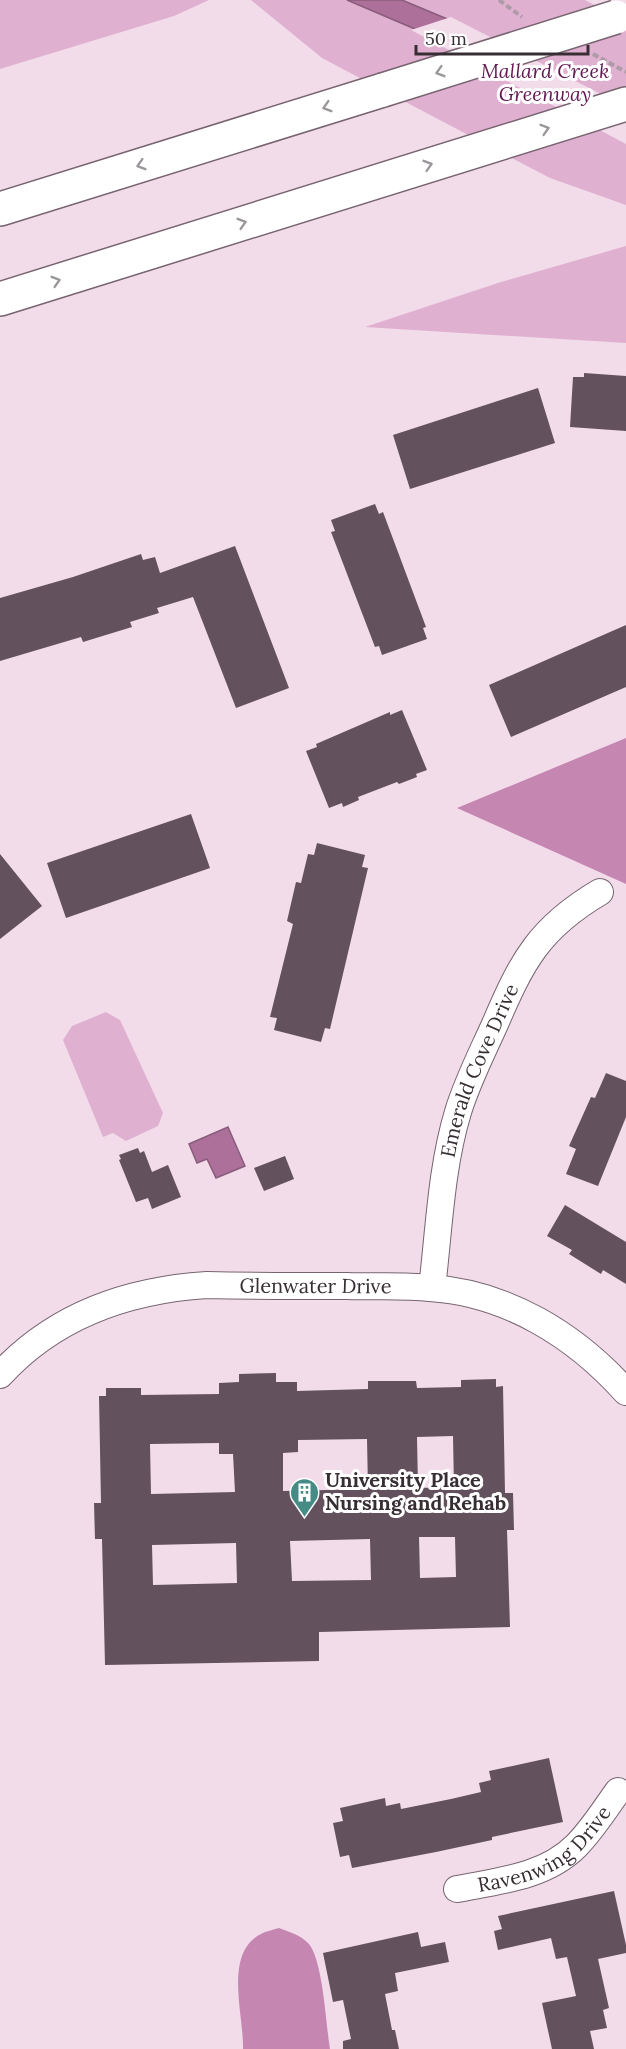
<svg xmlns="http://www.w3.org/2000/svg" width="626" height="2049" viewBox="0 0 626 2049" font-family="Lora,serif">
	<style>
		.green { fill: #e0b0d0 }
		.forest { fill: #c586b2 }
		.water { fill: #ad709a; stroke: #8a5c7b; stroke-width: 1.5 }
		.pier { fill: #f2dcea }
		.building { fill: #63515d; fill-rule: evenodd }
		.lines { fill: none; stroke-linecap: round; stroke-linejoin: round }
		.minor-casing { stroke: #776470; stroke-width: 28 }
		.motorway-casing { stroke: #776470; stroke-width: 36 }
		.path { stroke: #ad9ca7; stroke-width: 4; stroke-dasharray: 6 3; stroke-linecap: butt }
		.minor { stroke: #fff; stroke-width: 26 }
		.motorway { stroke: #fff; stroke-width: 33 }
		.motorway-bridge-casing { stroke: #776470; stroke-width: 36; stroke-linecap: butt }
		.motorway-bridge { stroke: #fff; stroke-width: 33 }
		.oneway { stroke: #9b969a }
		.labels { text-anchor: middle; stroke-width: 6; stroke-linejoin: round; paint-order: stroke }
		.park-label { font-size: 20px; font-style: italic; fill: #621751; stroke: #fff }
		.street-label { font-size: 20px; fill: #372e34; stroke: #fff }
		.poi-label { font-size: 20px; font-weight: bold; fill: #372e34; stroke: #fff; text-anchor: start }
	</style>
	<rect width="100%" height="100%" fill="#f2dcea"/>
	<path class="green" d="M0,0H209L174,16L0,69Z
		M251,0H585L626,22V205L550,178L322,58Z
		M626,246V343L365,327L501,282Z
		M106,1012L120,1020L163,1113L158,1126L126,1141L113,1133L103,1137L63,1040L72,1026Z"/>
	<path class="forest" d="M626,738V884L457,808Z
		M279,1928C290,1932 300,1935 308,1943C323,1958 326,2026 330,2049H243C244,2015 223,1953 261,1934C266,1931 273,1930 279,1928Z"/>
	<path class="water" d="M347,0H402L452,21L626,141L415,29Z
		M228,1127L245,1166L216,1178L207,1159L197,1163L189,1144Z"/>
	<path class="pier" d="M451,17L626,107V144L411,30Z"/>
	<path class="building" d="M584,373L626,376V431L570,427L573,377H584Z
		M538,388L555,443L410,489L393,435Z
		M375,504L379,514L383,512L426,627L423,628L427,639L382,655L379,646L375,647L331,532L335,531L331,520Z
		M235,546L289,688L236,708L193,597L157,608L159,613L130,622L132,627L83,642L81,637L0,661V598L73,577L141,554L143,560L155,557L160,573Z
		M626,625V687L511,737L489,685Z
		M402,710L427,770L416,774L417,777L399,784L397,782L358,797L359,800L343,807L342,803L329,808L306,751L317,747L316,744L390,712V715Z
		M191,814L210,868L66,918L47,863Z
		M317,843L365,855L362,867L368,868L330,1029L325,1028L321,1042L274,1030L277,1018L270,1017L293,924L287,921L296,882L301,883L308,854L314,855Z
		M0,854L42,906L0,939Z
		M606,1073L626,1081V1117L598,1186L566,1174L576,1149L569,1146L591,1097L595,1098Z
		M138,1148L140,1153L144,1151L152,1172L168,1165L181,1197L152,1209L148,1198L136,1202L119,1160L121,1159L119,1155Z
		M285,1156L294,1179L264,1191L254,1168Z
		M565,1205L626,1242V1284L603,1270L601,1274L569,1254L572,1250L547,1236Z
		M276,1373V1382H297V1391L368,1389V1381H416L417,1388L461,1387V1380L496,1379V1387L503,1386L505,1493H513L514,1530H507L510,1627L319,1632V1661L105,1665L102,1539H95L94,1503H101L99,1396H106V1388H141V1395L219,1394V1383L239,1382V1374ZM453,1436L454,1487L418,1488L417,1437ZM367,1439L368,1489L283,1491V1453L298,1452V1440ZM219,1443V1454H233L235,1492L151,1494L150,1444ZM419,1537H455L456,1577L420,1578ZM370,1539L371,1580L292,1581L290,1541ZM236,1543L237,1583L153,1585L152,1545Z
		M549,1758L563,1822L492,1837V1840L436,1852L352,1868L349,1855L340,1857L333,1823L343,1821L340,1808L385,1798L386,1806L400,1803L401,1809L451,1799L481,1792L479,1783L491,1780L489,1771Z
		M614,1891L626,1945V1953L598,1959L609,2008L603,2010L607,2028L590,2031L594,2049H552L542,2003L576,1996L567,1957L556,1959L551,1938L498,1950L494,1931L502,1929L498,1916Z
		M418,1932L421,1947L445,1942L449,1962L395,1973L398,1991L385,1994L392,2030H395L399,2049H343V2041L351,2039L343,2000L333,2002L323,1953Z"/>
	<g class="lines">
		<defs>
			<g id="minor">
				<path id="s1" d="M432,1288C439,1230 441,1168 458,1112C467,1082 482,1053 495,1024C522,961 539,928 600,892"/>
				<path id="s2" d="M0,1375C54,1316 128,1290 207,1285C254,1286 301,1286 348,1286C375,1287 403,1285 430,1288C507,1293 575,1335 626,1392"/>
				<path id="s3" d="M457,1889C498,1881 545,1877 576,1846C592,1830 605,1809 618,1791"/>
			</g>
			<path id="motorway" d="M0,209L383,90
				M0,299L626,104"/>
		</defs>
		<use href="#minor" class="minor-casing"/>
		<use href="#motorway" class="motorway-casing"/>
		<path class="path" d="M499,0L522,17
			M593,54L626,72"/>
		<use href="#minor" class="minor"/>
		<use href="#motorway" class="motorway"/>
		<defs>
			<path id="motorway-bridge" d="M383,90L616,17"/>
		</defs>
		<use href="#motorway-bridge" class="motorway-bridge-casing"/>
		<use href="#motorway-bridge" class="motorway-bridge"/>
	</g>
	<defs><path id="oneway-chevron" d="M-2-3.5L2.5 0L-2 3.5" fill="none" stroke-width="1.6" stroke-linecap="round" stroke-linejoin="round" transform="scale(1.5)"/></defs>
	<g class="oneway">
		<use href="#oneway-chevron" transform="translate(440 72) rotate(163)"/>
		<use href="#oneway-chevron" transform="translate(327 107) rotate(163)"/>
		<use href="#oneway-chevron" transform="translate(545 129) rotate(-17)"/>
		<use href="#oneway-chevron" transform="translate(141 165) rotate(163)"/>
		<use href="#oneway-chevron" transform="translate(428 165) rotate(-17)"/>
		<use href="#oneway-chevron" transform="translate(242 223) rotate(-17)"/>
		<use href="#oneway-chevron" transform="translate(56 281) rotate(-17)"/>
	</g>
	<defs>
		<symbol id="building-pin" viewBox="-11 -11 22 30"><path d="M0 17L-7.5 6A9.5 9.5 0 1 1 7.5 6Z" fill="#458c86" stroke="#fff"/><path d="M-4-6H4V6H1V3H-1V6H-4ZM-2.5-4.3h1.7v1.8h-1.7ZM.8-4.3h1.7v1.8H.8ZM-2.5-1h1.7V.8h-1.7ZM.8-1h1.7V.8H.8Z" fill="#fff"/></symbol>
	</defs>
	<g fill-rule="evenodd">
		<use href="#building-pin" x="288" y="1476" width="33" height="45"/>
	</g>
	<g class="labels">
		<g class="park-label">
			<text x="545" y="78">Mallard Creek<tspan x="545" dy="23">Greenway</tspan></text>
		</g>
		<g class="street-label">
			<text dy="7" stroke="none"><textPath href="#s1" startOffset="224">Emerald Cove Drive</textPath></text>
			<text dy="7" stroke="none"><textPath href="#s2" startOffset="340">Glenwater Drive</textPath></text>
			<text dy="7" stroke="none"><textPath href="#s3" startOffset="99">Ravenwing Drive</textPath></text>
		</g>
		<g class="poi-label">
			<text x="325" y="1487">University Place<tspan x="325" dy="23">Nursing and Rehab</tspan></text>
		</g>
	</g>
	<path d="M416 45v9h172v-9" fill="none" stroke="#372e34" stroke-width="3"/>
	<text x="425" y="45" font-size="18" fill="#372e34" stroke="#ffffff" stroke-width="4.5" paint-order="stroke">50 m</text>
</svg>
